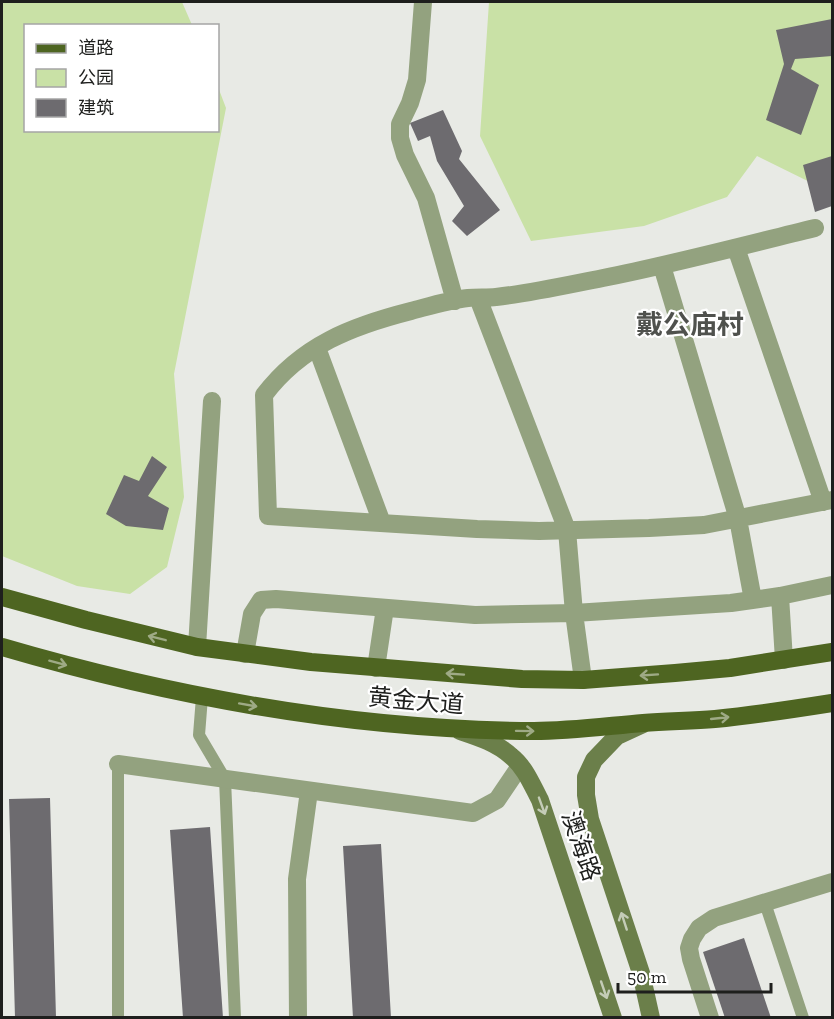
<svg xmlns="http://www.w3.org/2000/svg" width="834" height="1019" viewBox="0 0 834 1019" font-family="'Zilla Slab','Noto Sans SC',serif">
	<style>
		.green { fill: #c9e1a6 }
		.building { fill: #6d6b6f }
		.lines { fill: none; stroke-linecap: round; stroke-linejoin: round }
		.lane { stroke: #93a27f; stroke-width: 12 }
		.street { stroke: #93a27f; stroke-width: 18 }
		.secondary { stroke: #6b7f4a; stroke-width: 18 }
		.primary { stroke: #4e6521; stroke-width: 18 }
		.oneway { stroke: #9eaa85 }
		.oneway2 { stroke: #c4ccb7 }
		.labels { text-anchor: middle; stroke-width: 4.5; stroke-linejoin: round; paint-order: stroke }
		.street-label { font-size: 24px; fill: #1e1f1d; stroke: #fff }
		.quarter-label { font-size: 27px; font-weight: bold; fill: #4f514d; stroke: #fff }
	</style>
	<rect width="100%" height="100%" fill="#e8eae5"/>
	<path class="green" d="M2,2H182L192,25L26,26V130H218V87L226,108L174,374L184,497L167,567L130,594L77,586L2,556Z
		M489,2H832V193L757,156L727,197L644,226L531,241L480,136Z"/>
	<path class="building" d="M832,19V56L795,59L791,69L819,85L801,135L766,120L784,64L776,30Z
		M443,110L462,151L459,159L500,210L467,236L452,221L464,206L437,161L430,136L418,141L410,123Z
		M832,156V206L815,212L803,165Z
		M152,456L167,467L148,496L169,508L163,530L126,526L106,514L124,475L139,481Z
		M50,798L56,1018H15L9,799Z
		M210,827L223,1018H183L170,830Z
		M381,844L391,1018H353L343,846Z
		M744,938L771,1018H725L703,952Z"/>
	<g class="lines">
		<path class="lane" d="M202,697L199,735L225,779L235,1018
			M118,764V1018
			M765,903L803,1018"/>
		<path class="street" d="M423,2L417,80L410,103L400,124V138L405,155L426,198L455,301
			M815,228C745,245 674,264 603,278C567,285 532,293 496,297C487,298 477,297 468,298C449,300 430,306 411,311C352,326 302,345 264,395L268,516L477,529L539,531L649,528L704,525L832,500
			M736,248L823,502
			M662,266L738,519L753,600
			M478,298L567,530L574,613L583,680
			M317,348L382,523
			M780,596L784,660
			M197,647L212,401
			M245,654L252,614L261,600L276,599L475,615L574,613L731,603L780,596L832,585
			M376,668L385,608
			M118,764L473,813L497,800L520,766
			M298,1018L297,879L309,791
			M710,1018L691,959L689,948L692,939L699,928L714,918L832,882"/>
		<path class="secondary" d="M643,724L617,736L594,760L586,777V795L590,819L641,973L651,1018
			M460,731C478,737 497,743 511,756C525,767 532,785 540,800L613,1018"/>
		<path class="primary" d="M2,597L86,620L197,647L311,662L522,679L583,680L675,673L730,668L832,652
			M2,647C176,698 352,730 534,731C570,731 607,726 643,723C667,721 691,721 715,719C755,715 794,709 832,703"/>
	</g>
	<defs><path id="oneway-shaft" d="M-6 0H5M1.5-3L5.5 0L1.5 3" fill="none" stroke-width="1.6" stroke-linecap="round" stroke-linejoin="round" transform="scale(1.5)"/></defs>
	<g class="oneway">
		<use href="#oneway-shaft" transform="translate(157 638) rotate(-166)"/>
		<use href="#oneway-shaft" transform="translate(58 663) rotate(15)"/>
		<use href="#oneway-shaft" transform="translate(455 674) rotate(-176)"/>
		<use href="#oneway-shaft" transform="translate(649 675) rotate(176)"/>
		<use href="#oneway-shaft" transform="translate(248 705) rotate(10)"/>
		<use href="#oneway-shaft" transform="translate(720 718) rotate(-6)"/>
		<use href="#oneway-shaft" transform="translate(525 731) rotate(1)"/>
	</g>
	<g class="oneway2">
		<use href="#oneway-shaft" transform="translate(542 806) rotate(70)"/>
		<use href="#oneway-shaft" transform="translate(624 921) rotate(-108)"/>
		<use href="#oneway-shaft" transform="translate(604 990) rotate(71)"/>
	</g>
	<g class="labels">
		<g class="street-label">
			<text transform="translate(416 701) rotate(5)" y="8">黄金大道</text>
			<text transform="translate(581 846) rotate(71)" y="8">澳海路</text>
		</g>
		<g class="quarter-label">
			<text x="690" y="334">戴公庙村</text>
		</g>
	</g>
	<rect width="834" height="1019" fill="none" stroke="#1e1f1d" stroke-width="6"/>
	<rect x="24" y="24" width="195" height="108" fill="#ffffff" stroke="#a5a5a5" stroke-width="1.5"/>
	<rect x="36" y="44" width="30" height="9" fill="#4e6521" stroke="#a5a5a5" stroke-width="1.5"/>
	<text x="78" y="54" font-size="18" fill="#1e1f1d">道路</text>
	<rect x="36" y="69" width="30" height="18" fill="#c9e1a6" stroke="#a5a5a5" stroke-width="1.5"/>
	<text x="78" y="84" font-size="18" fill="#1e1f1d">公园</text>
	<rect x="36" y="99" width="30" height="18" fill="#6d6b6f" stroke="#a5a5a5" stroke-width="1.5"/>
	<text x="78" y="114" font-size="18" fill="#1e1f1d">建筑</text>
	<path d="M618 983v9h153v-9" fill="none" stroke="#1e1f1d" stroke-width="3"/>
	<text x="627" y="983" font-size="18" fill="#1e1f1d" stroke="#ffffff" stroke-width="4.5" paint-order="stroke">50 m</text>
</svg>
